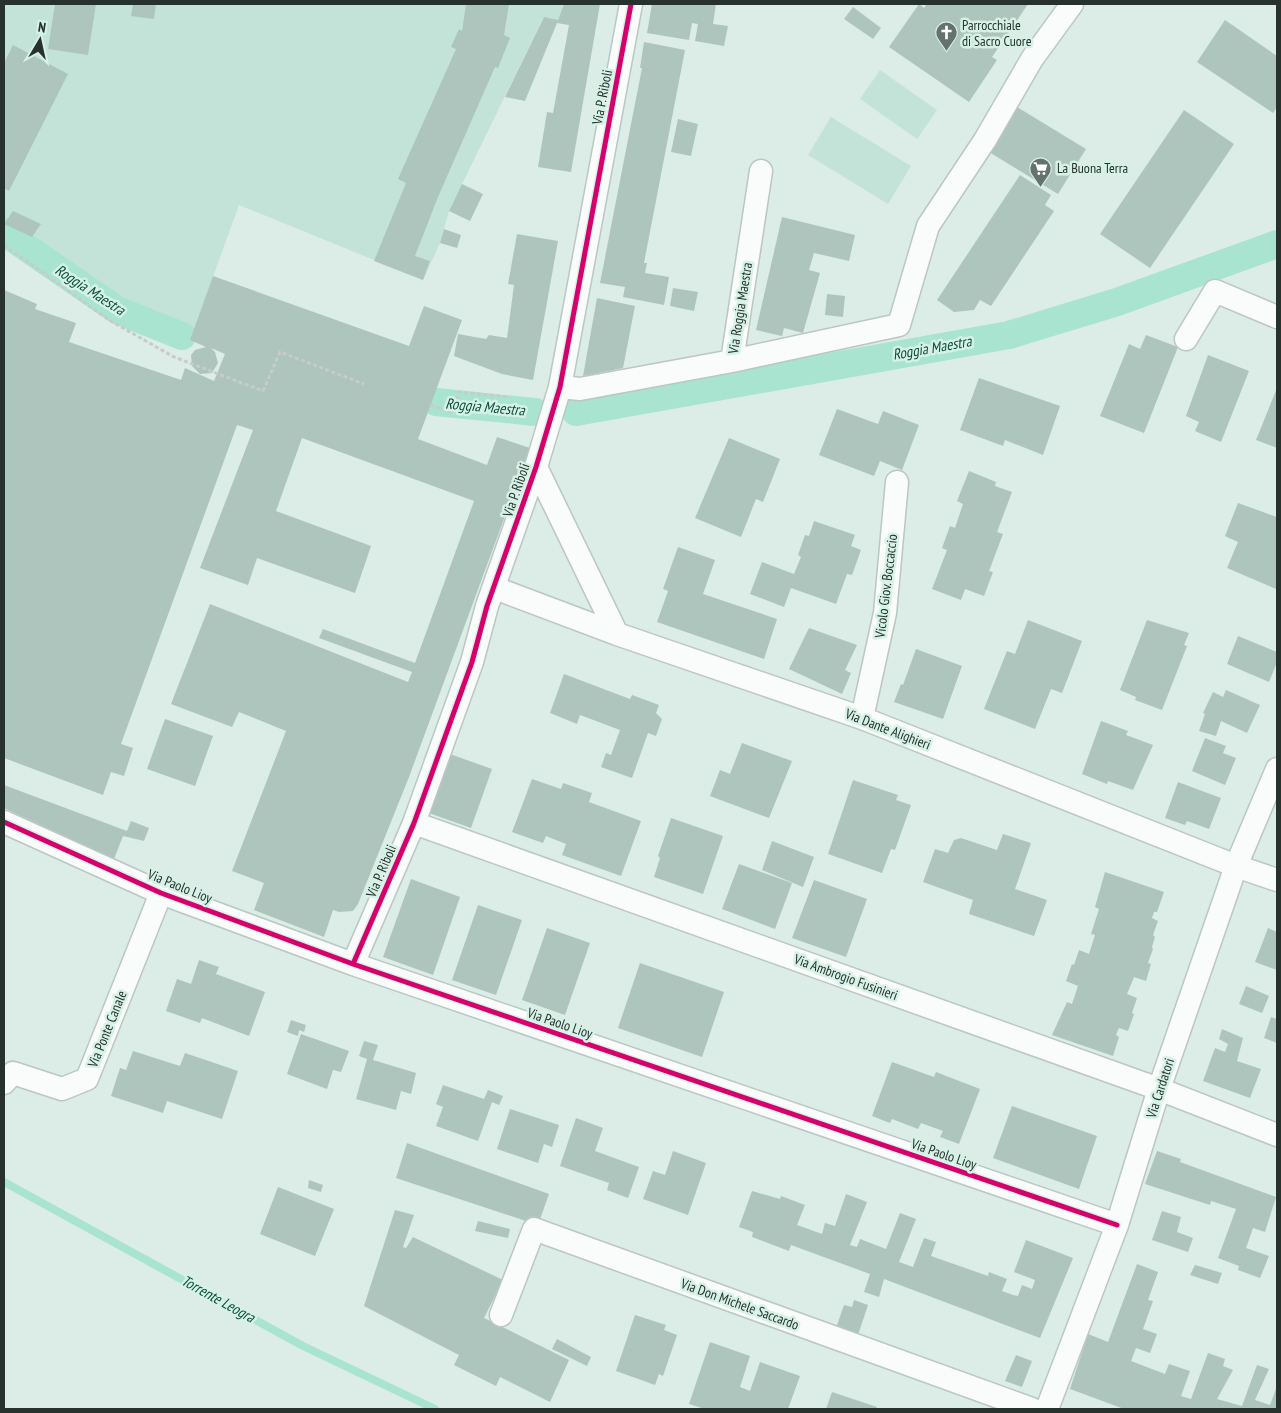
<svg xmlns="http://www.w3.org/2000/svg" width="1281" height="1413" viewBox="0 0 1281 1413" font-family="'PT Sans Narrow',sans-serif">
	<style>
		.green { fill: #c3e3d8 }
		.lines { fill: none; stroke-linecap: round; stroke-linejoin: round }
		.stream { stroke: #a8e4cf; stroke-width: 8 }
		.canal { stroke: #a8e4cf; stroke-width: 28 }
		.building { fill: #aec5bd }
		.street-casing { stroke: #bac7c2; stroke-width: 25 }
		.path { stroke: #c7ccca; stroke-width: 3; stroke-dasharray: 4 2.5; stroke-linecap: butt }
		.street { stroke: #fafcfb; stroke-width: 22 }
		.cycleway-casing { stroke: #d6f2e7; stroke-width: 8 }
		.cycleway { stroke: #d6006c; stroke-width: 5 }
		.labels { text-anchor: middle; stroke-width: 5; stroke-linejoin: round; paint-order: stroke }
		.poi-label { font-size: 14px; fill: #27312d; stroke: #d6f2e7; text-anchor: start }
		.street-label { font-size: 14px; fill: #27312d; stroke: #d6f2e7 }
		.water-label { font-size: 15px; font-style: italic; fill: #0c4e3d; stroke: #d6f2e7 }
	</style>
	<rect width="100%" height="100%" fill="#dcece6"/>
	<path class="green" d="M4,4H564L558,20L543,18L449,211L440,243L423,280L239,205L190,340L103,296L46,244L4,224Z
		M880,70L937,110L917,139L860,99Z
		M831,117L911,166L888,204L808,155Z"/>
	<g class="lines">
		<path class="stream" d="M4,1182L303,1346L435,1409"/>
		<path class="canal" d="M4,232L117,310L182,336
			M436,402L535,412
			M576,412L1009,335L1117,302L1277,244"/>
	</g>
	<path class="building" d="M55,4H96L88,55L48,49Z
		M133,4H156L154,19L131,16Z
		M466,4H509L504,35L510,38L498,68L495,67L438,197L415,256L430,261L423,280L374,261L406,183L398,179L456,49L451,47L459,29L462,31Z
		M564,4H600L571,172L538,167L547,112L553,113L569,25L557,23L525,101L505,97L544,17L558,20Z
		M652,4H716L713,24L728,26L724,46L695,41L698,24L692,23L689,40L647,33Z
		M919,4L924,8L927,4H1028L992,57L997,60L969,102L889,47Z
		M853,7L881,28L873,39L844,19Z
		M1225,20L1277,56V107L1273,113L1197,62Z
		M644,42L685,50L644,263H647L645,273L669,277L664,305L623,297L625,287L600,283L642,68H640Z
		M13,45L68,74L9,191L4,188V63Z
		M1017,107L1086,149L1058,194L989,152Z
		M1184,110L1234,144L1150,268L1100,234Z
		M678,119L698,124L691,156L671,152Z
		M1020,175L1051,195L1045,205L1054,211L991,306L980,300L974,310L954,312L937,300Z
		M462,184L483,194L470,221L449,211Z
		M13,211L41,224L32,237L4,224Z
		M782,217L855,235L849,261L814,253L809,270L820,273L803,333L784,328L782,336L756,330Z
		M444,229L461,235L457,248L440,243Z
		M517,234L558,241L533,380L502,374L454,356L458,334L486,339L489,335L507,338L514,285L508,284Z
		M213,276L409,346L424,306L462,320L418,439L487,465L497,437L530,448L409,777L358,904L353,911L339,912L333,910L324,937L254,910L264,883L232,871L286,731L239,712L232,727L171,704L210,604L408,682L412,672L319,638L323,629L415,663L474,501L302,438L276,511L371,546L355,593L257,558L248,585L200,568L253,430L237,425L121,744L133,748L124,776L111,772L103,795L4,758V290L37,304L35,309L76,323L69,342L181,380L185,368L214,381L225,354L211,348L215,352L218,363L212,373L200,374L192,366L191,355L195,350L206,347L190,340Z
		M673,288L698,292L694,311L670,306Z
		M827,294L845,296L843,317L825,315Z
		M597,298L635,306L623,368L583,376Z
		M1146,335L1178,347L1144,433L1100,416L1129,344L1140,349Z
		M1208,355L1249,371L1221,442L1195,431L1199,422L1186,416Z
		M979,378L1060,406L1043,455L1005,440L1003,446L960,430Z
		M1277,388V448L1256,440Z
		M837,409L878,424L883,411L919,425L902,470L880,461L874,476L819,455Z
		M729,438L780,459L763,502L756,499L741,537L695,518Z
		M969,471L996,482L995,486L1012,492L997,532L1003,534L989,571L993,572L984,596L965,589L961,600L932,589L947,550L942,548L950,526L955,528L963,504L957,501Z
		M1238,503L1277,517L1276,589L1227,568L1238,542L1225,536Z
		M814,521L855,535L851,546L861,550L852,575L847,574L836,604L791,588L784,607L750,594L762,562L794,574L801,557L798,555L805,535L809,536Z
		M678,547L715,560L703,594L777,619L764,659L657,622L668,591L663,589Z
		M1028,620L1082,641L1062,693L1051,689L1035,729L984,709L1007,651L1015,654Z
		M1147,620L1189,633L1184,645L1187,646L1162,710L1135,700L1136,697L1120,690Z
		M809,628L857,645L845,670L851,673L842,694L789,669Z
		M1238,636L1277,652V662L1269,682L1227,664Z
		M916,649L962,666L943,719L894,702L901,684L903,685Z
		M564,674L630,699L632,695L659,705L656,713L662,719L656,736L648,733L632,778L601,767L606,753L611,755L620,730L580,715L577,724L550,713Z
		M1226,690L1260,705L1247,733L1221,721L1216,736L1199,731L1205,714L1203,713L1213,692L1223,697Z
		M165,719L213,736L195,786L147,769Z
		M1101,721L1128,731L1126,735L1153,745L1133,790L1108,781L1107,784L1082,774Z
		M1205,738L1226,746L1223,753L1236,758L1225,785L1192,771Z
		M742,743L792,761L769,818L710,796L720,770L730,774Z
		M447,753L492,769L471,828L426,812Z
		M532,779L561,789L563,783L592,793L589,802L641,821L621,876L562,855L566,844L546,836L543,843L512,832Z
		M853,780L898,795L896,800L911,805L895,850L891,849L882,873L828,854Z
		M1178,782L1221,798L1209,829L1187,821L1185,825L1165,818Z
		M4,785L127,831L131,821L149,828L144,841L123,836L114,859L4,808Z
		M671,818L723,836L703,894L654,877L660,858L658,856Z
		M1003,834L1031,843L1015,889L1047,900L1034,936L969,914L973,900L923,882L935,849L948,853L954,840L961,838L997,850Z
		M772,841L814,857L803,887L762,870Z
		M739,864L792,883L775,929L722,909Z
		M1105,872L1164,892L1157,912H1154L1152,918L1158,921L1153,935L1155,937L1152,947L1153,949L1148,963L1151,964L1146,981L1134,977L1127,994L1137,998L1132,1013L1134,1014L1128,1031L1119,1028L1116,1035L1119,1037L1113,1056L1052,1035L1067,1002L1072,1004L1078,986L1066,981L1072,964L1074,965L1079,950L1089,954L1095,935L1091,934L1099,909L1095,907Z
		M411,879L460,897L433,975L383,957Z
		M814,880L867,899L846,957L792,938Z
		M478,905L522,920L496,995L452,980Z
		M547,928L590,943L565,1015L522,1000Z
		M1268,928L1277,932V970L1255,962Z
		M199,960L219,967L216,974L265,992L249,1036L202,1018L200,1023L166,1011L177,979L191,984Z
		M640,963L724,992L702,1057L618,1028Z
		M1246,986L1269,996L1262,1013L1239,1004Z
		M1271,1017L1277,1019V1043L1264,1038Z
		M291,1020L306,1025L304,1032L299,1030L298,1036L287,1032Z
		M1222,1029L1243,1038L1237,1061L1261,1069L1250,1098L1203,1081L1215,1048L1225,1052L1228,1044L1219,1039Z
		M301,1034L349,1051L341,1072L333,1070L327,1089L287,1074Z
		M364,1041L378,1045L373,1060L416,1073L411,1094L401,1091L396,1110L356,1099L367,1059L359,1056Z
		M133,1051L180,1066L185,1053L238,1071L222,1119L167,1101L163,1113L111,1096L120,1068L126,1070Z
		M892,1062L934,1077L936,1072L980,1089L959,1144L940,1137L943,1131L921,1123L918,1129L892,1119L890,1123L872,1116Z
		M443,1085L484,1099L488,1090L503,1096L499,1105L492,1102L478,1141L436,1126L443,1107L436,1104Z
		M1012,1106L1097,1136L1079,1189L993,1158Z
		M510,1109L559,1125L552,1147L544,1144L538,1163L497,1149Z
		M576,1118L603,1128L595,1151L639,1167L628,1198L607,1190L609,1183L560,1166Z
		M407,1143L549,1194L538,1225L396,1178Z
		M673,1151L706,1163L688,1215L643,1199L653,1171L665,1175Z
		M1157,1151L1181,1159L1180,1162L1276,1197L1265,1232L1253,1228L1246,1248L1269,1256L1260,1278L1238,1270L1239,1266L1218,1258L1236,1209L1211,1201L1210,1205L1145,1184Z
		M309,1180L323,1185L321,1192L308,1188Z
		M278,1187L334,1209L315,1256L260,1234Z
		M752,1191L780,1199L781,1196L805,1205L797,1225L822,1234L825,1223L835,1226L846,1194L867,1202L850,1245L857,1247L860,1239L886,1249L900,1213L916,1219L899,1262L913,1267L924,1238L936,1242L931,1256L988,1276L989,1272L1007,1279L1002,1291L1013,1295L1018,1296L1022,1285L1032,1289L1035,1280L1014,1272L1026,1240L1073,1258L1040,1338L884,1279L879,1297L864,1292L870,1274L791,1245L789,1251L752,1237L753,1232L739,1227Z
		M395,1210L414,1215L403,1247L406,1248L413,1237L503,1280L484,1318L569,1360L550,1402L500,1377L496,1386L454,1365L459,1355L364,1306Z
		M1162,1211L1181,1217L1177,1232L1193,1238L1188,1252L1152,1240Z
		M478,1221L510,1229L508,1238L475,1231Z
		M1137,1264L1158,1272L1148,1300L1153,1301L1143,1329L1157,1334L1150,1353L1136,1348L1131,1361L1165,1374L1169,1364L1190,1371L1181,1396L1191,1399L1208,1353L1225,1359L1223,1366L1233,1370L1217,1399L1242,1406L1257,1365L1269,1369L1255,1400L1270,1405L1277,1386V1409H1124L1070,1389L1088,1334L1108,1342Z
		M1195,1265L1222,1273L1218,1284L1190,1275Z
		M854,1300L868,1305L857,1338L835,1331L844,1305L852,1307Z
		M635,1315L666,1325L664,1330L677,1335L663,1376L659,1374L655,1385L616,1371Z
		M557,1339L591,1357L587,1366L552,1349Z
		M710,1342L750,1356L740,1387L750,1391L760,1362L800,1376L788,1409H705L689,1404Z
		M1016,1355L1032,1361L1022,1387L1005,1381Z
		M832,1392L877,1407L876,1409H826Z"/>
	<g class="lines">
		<defs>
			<path id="street" d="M1186,339L1215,291L1277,317
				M732,361L761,171
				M560,387L580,389L732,361L899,325L928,226L985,140L1032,59L1072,4
				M536,467L617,634
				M495,588L617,634L862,718L1236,866L1277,880
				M862,718L885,613L897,482
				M4,822L161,893L353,964L1117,1225
				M414,823L1159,1089L1277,1135
				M353,964L414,823L472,662L487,606L536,467L560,387L631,4
				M4,1083L13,1073L62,1089L87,1079L161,893
				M501,1315L534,1229L1032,1409
				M1047,1409L1117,1225L1159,1089L1236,866L1277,769"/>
		</defs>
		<use href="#street" class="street-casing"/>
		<path class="path" d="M4,245L109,320L174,357L263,391L280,352L364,384
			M430,405L454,413L459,392L508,397"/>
		<use href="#street" class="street"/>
		<defs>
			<path id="cycleway" d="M4,822L161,893L353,964L1117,1225
				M353,964L414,823L472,662L487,606L536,467L560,387L631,4"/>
		</defs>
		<use href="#cycleway" class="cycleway-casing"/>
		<use href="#cycleway" class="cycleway"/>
	</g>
	<defs>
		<symbol id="church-pin" viewBox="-11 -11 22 30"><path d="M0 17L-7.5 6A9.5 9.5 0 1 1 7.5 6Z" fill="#66726e" stroke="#d6f2e7"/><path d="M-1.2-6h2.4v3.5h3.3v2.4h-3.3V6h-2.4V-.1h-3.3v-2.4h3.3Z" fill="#fff"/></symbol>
		<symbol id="supermarket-pin" viewBox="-11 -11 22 30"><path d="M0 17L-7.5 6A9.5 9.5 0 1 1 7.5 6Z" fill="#66726e" stroke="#d6f2e7"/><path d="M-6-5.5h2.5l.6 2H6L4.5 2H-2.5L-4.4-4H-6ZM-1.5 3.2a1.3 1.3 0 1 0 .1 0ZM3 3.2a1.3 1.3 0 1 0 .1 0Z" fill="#fff"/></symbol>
	</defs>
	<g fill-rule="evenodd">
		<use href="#church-pin" x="934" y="20" width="25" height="34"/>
		<use href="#supermarket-pin" x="1028" y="156" width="25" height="34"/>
	</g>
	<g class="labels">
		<g class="poi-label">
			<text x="962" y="30">Parrocchiale<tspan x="962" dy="16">di Sacro Cuore</tspan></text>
			<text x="1057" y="173">La Buona Terra</text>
		</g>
		<g class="street-label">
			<text transform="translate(602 97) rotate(-79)" y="5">Via P. Riboli</text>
			<text transform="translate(740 308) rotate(-81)" y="5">Via Roggia Maestra</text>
			<text transform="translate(516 490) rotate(-71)" y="5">Via P. Riboli</text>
			<text transform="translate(886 586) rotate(-83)" y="5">Vicolo Giov. Boccaccio</text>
			<text transform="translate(888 729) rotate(21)" y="5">Via Dante Alighieri</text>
			<text transform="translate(381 871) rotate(-67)" y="5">Via P. Riboli</text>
			<text transform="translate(180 886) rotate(22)" y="5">Via Paolo Lioy</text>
			<text transform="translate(846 977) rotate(20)" y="5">Via Ambrogio Fusinieri</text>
			<text transform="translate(560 1023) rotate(19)" y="5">Via Paolo Lioy</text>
			<text transform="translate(107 1029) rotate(-68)" y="5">Via Ponte Canale</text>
			<text transform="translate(1160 1088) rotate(-72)" y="5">Via Cardatori</text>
			<text transform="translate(944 1154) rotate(19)" y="5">Via Paolo Lioy</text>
			<text transform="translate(740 1304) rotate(20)" y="5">Via Don Michele Saccardo</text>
		</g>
		<g class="water-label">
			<text transform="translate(90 290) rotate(33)" y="5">Roggia Maestra</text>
			<text transform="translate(932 348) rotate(-10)" y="5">Roggia Maestra</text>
			<text transform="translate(485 407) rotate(5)" y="5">Roggia Maestra</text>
			<text transform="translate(218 1299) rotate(29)" y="5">Torrente Leogra</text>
		</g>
	</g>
	<rect width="1281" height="1413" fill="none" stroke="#27312d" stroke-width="10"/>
	<g transform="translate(40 40) rotate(9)" stroke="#d6f2e7" stroke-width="4" paint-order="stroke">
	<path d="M0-4L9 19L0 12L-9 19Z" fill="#27312d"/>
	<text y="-8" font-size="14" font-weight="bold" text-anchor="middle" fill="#27312d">N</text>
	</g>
</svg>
